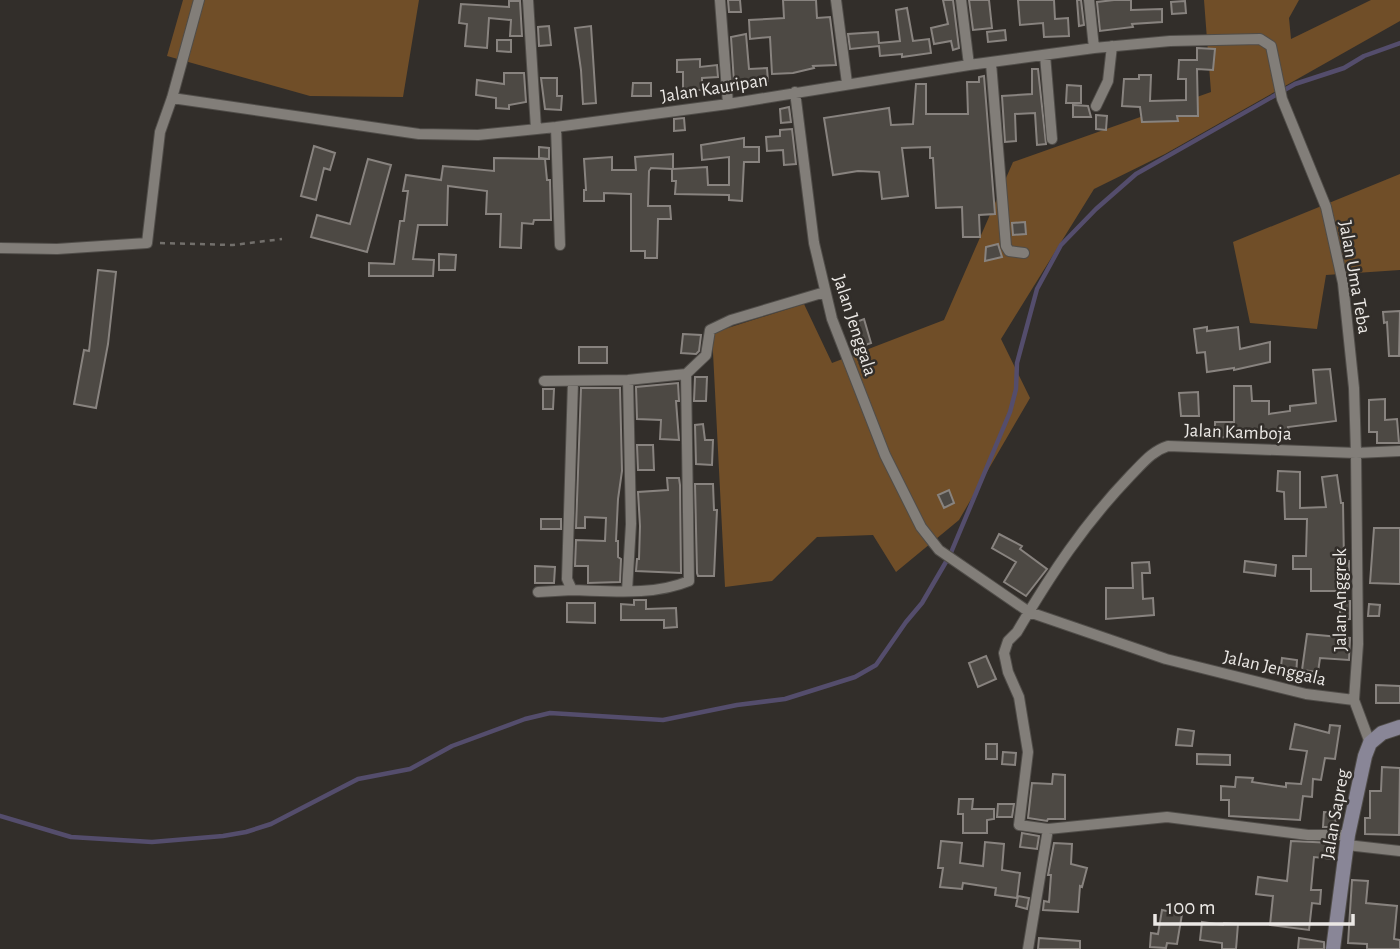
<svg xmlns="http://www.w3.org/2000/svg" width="1400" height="949" viewBox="0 0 1400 949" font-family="'Alegreya Sans',sans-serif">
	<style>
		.green { fill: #704e28 }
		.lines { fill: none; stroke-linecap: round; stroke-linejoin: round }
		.stream { stroke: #544d6c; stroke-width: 4.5 }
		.building { fill: #4d4944; stroke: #88837f; stroke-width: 2 }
		.minor-casing { stroke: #504d49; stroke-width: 12 }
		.secondary-casing { stroke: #504d49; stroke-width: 16 }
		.path { stroke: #726f6b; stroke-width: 2.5; stroke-dasharray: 5 5; stroke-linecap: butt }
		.minor { stroke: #827e79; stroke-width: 10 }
		.secondary { stroke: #898697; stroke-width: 14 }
		.labels { text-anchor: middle; stroke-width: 5; stroke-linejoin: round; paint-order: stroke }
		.street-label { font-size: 19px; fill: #ebe8e5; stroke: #322e2a }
	</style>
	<rect width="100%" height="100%" fill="#322e2a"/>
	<path class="green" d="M183,0H419L403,97L310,96L167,56Z
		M1204,0H1299L1289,18L1291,39L1371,0H1400V21L1165,154L1094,189L1001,339L1030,398L959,520L896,572L873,535L817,537L772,581L725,587L712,333L804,304L832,363L944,320L1013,162L1211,92Z
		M1400,174V270L1326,275L1317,329L1250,323L1233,242Z"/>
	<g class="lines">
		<path class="stream" d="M0,816L71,837L152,842L223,836L246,832L271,824L358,779L410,769L452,746L525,719L550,713L663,720L737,705L785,699L855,677L876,665L906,622L922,603L950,555L1010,412L1016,389L1017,363L1037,289L1061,245L1096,209L1136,174L1295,84L1344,68L1364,56L1400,43"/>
	</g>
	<path class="building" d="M728,0H740L741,12H729Z
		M783,0H816L817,18L830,17L836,65L813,66L814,68L793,73L772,74L770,37L750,39L749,20L784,18Z
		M943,0H953L959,48L953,50L951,41L934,44L931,28L948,24Z
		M969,0H989L992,28L973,30Z
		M1018,0H1054L1055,19L1068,18L1069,36L1044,37L1043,23L1020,25Z
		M1077,0H1081L1084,25L1079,26Z
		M1114,0H1131V10L1162,9V22L1132,24L1133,27L1100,31L1097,2Z
		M509,1H520L522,36H510L511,20L489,18L487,48L465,46L467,24L459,23L461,4L509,7Z
		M1185,1L1186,13L1172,14L1171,2Z
		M907,8L913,41L929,39L931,53L902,57V54L880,56L879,46L850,49L848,34L878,32L879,43L900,41L896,10Z
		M549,26L551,45L539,46L538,27Z
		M591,26L596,103L583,104L581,70L575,28Z
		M1005,30L1006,40L988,42L987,32Z
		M746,34L749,69L767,68L768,81L734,83L731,37Z
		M497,40H511V52L497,51Z
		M1197,48L1215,49L1213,70L1197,69L1198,116H1177L1178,121L1142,122L1140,107L1122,106L1124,79H1139V75H1151L1150,101L1186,100V79H1178L1179,60H1197Z
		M700,59V67L717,65L718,77L702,78V90H683V72H677V60Z
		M1032,69H1038L1046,144L1037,145L1035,113L1015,114L1016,141L1005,142L1002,96L1032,94Z
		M504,73H524L526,102L509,105V109L496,108V98L476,95L477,80L504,84Z
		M984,76L995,214L979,215L980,237H963L962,207L936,208L933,158H930V147L902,148L908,196L882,199L879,172L858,171L833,175L824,118L889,108L891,125L913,124L916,84H926V114H968L967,82H979V77Z
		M541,78H557V96H562L561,110L545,109Z
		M633,83H651V96H632Z
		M1067,85L1081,86V103H1066Z
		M1073,105L1088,106L1091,117H1073Z
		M789,107L791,122L781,123L780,109Z
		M1096,115L1107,116L1106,130L1096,129Z
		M684,118L685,130L674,131V119Z
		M792,129L796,164L784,165L783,150L767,151L766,137L780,136V130Z
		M744,138V147H759V162H744L742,201L729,200V195L675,194L676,181H672V169L651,168L649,171L648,206H670L671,219H658L657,258H645V251H631V194L604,193V201H584V190H586L584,159L612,157V170H636L635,157L673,154V169L707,167L708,185H729V157L702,160L701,145Z
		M314,146L335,153L330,170L324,168L316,200L301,196Z
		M539,147L549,148V159L539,158Z
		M494,158L545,159L547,180H550L551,220H534L533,224L522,223L521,248L500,247L501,214H486L487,191L448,186L447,225H418L413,259L434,260L433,276H369V263L394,264L400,221H404L408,191H403L406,175L441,180L443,166L494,171Z
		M368,159L391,165L367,252L311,237L317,215L350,224Z
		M1025,222L1026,234L1013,235L1012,223Z
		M998,244L1002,257L985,261L986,247Z
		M439,254L456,255L455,270H439Z
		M98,270L116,272L108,344L96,408L74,404L84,350L89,351Z
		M1400,311L1399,356H1389L1387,322L1384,323L1383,312Z
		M864,319L871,343L859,347L851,324Z
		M1207,327V331L1238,327L1240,349L1270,342V362L1234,370V368L1207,372L1205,352L1197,353L1194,329Z
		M683,334L701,335L699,351L696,354L681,353Z
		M579,347H607V363H579Z
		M1330,369L1336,421L1288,427L1289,432L1273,434V436L1249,438L1215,437V422H1234V386H1251L1252,401H1269V414L1290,411V406L1316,403L1313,370Z
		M695,377H707L706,401H694Z
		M678,383L679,401H676L679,440L660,439L661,420L637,419L636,387Z
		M581,388H620L622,471L618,499L616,541H618V557L621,559L620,582L588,583V566H575L576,540L605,541L606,518L585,517V528H576Z
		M543,389H554L553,409H543Z
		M1198,392L1199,416H1181L1179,393Z
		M1385,399V420L1397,419L1399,443H1377V432H1369V400Z
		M703,424L705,440H713L712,465L696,464L695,425Z
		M637,445H653L654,470H638Z
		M1278,471L1300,472V508L1326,507L1322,477L1337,475L1341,503H1343L1344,561H1349V579L1339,580V591H1311V569H1293V556H1306L1307,519H1285L1284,492L1277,491Z
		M667,478H679L680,485L681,573L636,571L637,559H639L640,526L638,492L668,490Z
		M695,484H713L714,510H717L714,576H698L697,573Z
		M949,490L954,503L944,508L938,495Z
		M541,519H561V529H541Z
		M1374,528H1400V584L1370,583Z
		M999,534L1022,546L1020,549L1047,569L1026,596L1004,582L1016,562L992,548Z
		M1245,561L1276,565L1275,576L1244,572Z
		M1149,562L1150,573H1142L1143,599L1153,598L1154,615L1106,619V588H1133L1132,563Z
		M535,566L555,567L554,583H535Z
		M634,600H646V609L676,608L677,627L664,628V620H621V604L634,605Z
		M1340,601H1350V619L1340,620Z
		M567,603H595V623L567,622Z
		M1369,604L1380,605L1379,616H1368Z
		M1307,634L1350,638L1349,660L1320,658L1318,672L1302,670Z
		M986,656L996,679L978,687L969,663Z
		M1282,658L1297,660L1296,677L1280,675Z
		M1376,685L1400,686V703H1376Z
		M1295,724L1329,733L1330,725L1340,726L1335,759L1325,758L1321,780L1313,779L1312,797L1303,796L1300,820L1229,816V800H1221V786L1235,787L1236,777L1253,778L1252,782L1286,787V783L1301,784L1307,751L1290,749Z
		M1178,729L1194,731L1192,746L1176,745Z
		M986,744H997V759H986Z
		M1003,752L1016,753L1015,765L1002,764Z
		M1197,754L1230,755V765L1197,764Z
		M1382,767L1400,768L1399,835L1365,834V818H1370V791H1381Z
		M1053,774L1065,775V819H1048L1047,821L1028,818L1032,783L1052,784Z
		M959,799H973L972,809H994V819L987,820V833H963V814H958Z
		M998,804H1014L1012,817H997Z
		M1324,812L1336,813L1335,827H1323Z
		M1022,833L1039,836L1037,849L1020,847Z
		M941,841L962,843L960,863L983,866L985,842L1004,844L1002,870L1020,873L1017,898L995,895L996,888L963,883L962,889L940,887L943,868H938Z
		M1291,841L1334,843L1333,859L1314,857L1311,890H1321L1320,904L1312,903L1309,930L1270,925L1273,896L1256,894L1258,877L1287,881Z
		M1054,843L1072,844L1071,864L1087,868L1082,887L1080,886L1078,912L1043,910L1044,901L1049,902L1051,875H1048Z
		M1352,880L1368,881L1366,903L1397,906L1394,939L1400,940V949H1367V944L1348,943Z
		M1018,896L1029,898L1027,909L1016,906Z
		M1162,910L1182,914L1177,944L1167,943L1166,948L1150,947L1151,933L1158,934Z
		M1202,922L1223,925L1224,923L1238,924L1236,949H1222V943L1200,940Z
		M1039,938L1080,941V949H1038Z
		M1299,938L1324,942V949H1298Z"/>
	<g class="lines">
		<defs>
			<path id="minor" d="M528,0L536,129
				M720,0L728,104
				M836,0L847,83
				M961,0L969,65
				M1089,0L1094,48
				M1045,55L1052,139
				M991,63L1006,246L1009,251L1024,253
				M795,92L814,243L832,319L885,455L921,527L939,550L1029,612L1166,659L1306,694L1354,700
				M172,98L419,134L478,135L556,127L728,104L969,65L1094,48L1170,41L1260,39L1271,46L1282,99L1326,207L1343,283L1354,388L1356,453L1358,644L1354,700L1370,743
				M1096,106L1108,81L1112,46
				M556,127L560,245
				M0,248L57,249L147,243L160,132L172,98L199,0
				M544,381L628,380L686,374L706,355L710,330L731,320L825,292
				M573,382L567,579L572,590C610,591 653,596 689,581L686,374
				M627,591L631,524L628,380
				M538,592L572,590
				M1048,829L1167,817L1308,835H1348
				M1347,845L1400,851
				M1028,949L1048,829L1019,825L1028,752L1019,697L1008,672L1004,653L1008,641L1017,632C1051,574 1084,524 1131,475C1143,463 1152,451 1168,446L1356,453L1400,451"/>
			<path id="secondary" d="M1333,949L1348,835L1365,756L1370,743L1382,733L1400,727"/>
		</defs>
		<use href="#minor" class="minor-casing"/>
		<use href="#secondary" class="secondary-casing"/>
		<path class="path" d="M160,243L233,245L282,239"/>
		<use href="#minor" class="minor"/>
		<use href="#secondary" class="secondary"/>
	</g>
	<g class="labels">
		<g class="street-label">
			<text transform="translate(714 87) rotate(-9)" y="7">Jalan Kauripan</text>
			<text transform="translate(1356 277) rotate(80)" y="7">Jalan Uma Teba</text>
			<text transform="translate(856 325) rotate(72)" y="7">Jalan Jenggala</text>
			<text transform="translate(1238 431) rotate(2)" y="7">Jalan Kamboja</text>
			<text transform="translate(1339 600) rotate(-90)" y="7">Jalan Anggrek</text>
			<text transform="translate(1275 667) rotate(13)" y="7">Jalan Jenggala</text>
			<text transform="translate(1334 814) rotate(-80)" y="7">Jalan Sapreg</text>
		</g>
	</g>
	<path d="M1155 914v10h198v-10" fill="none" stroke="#ebe8e5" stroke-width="3.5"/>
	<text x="1166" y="914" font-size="21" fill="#ebe8e5" stroke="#322e2a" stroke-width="5" paint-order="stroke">100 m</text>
</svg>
